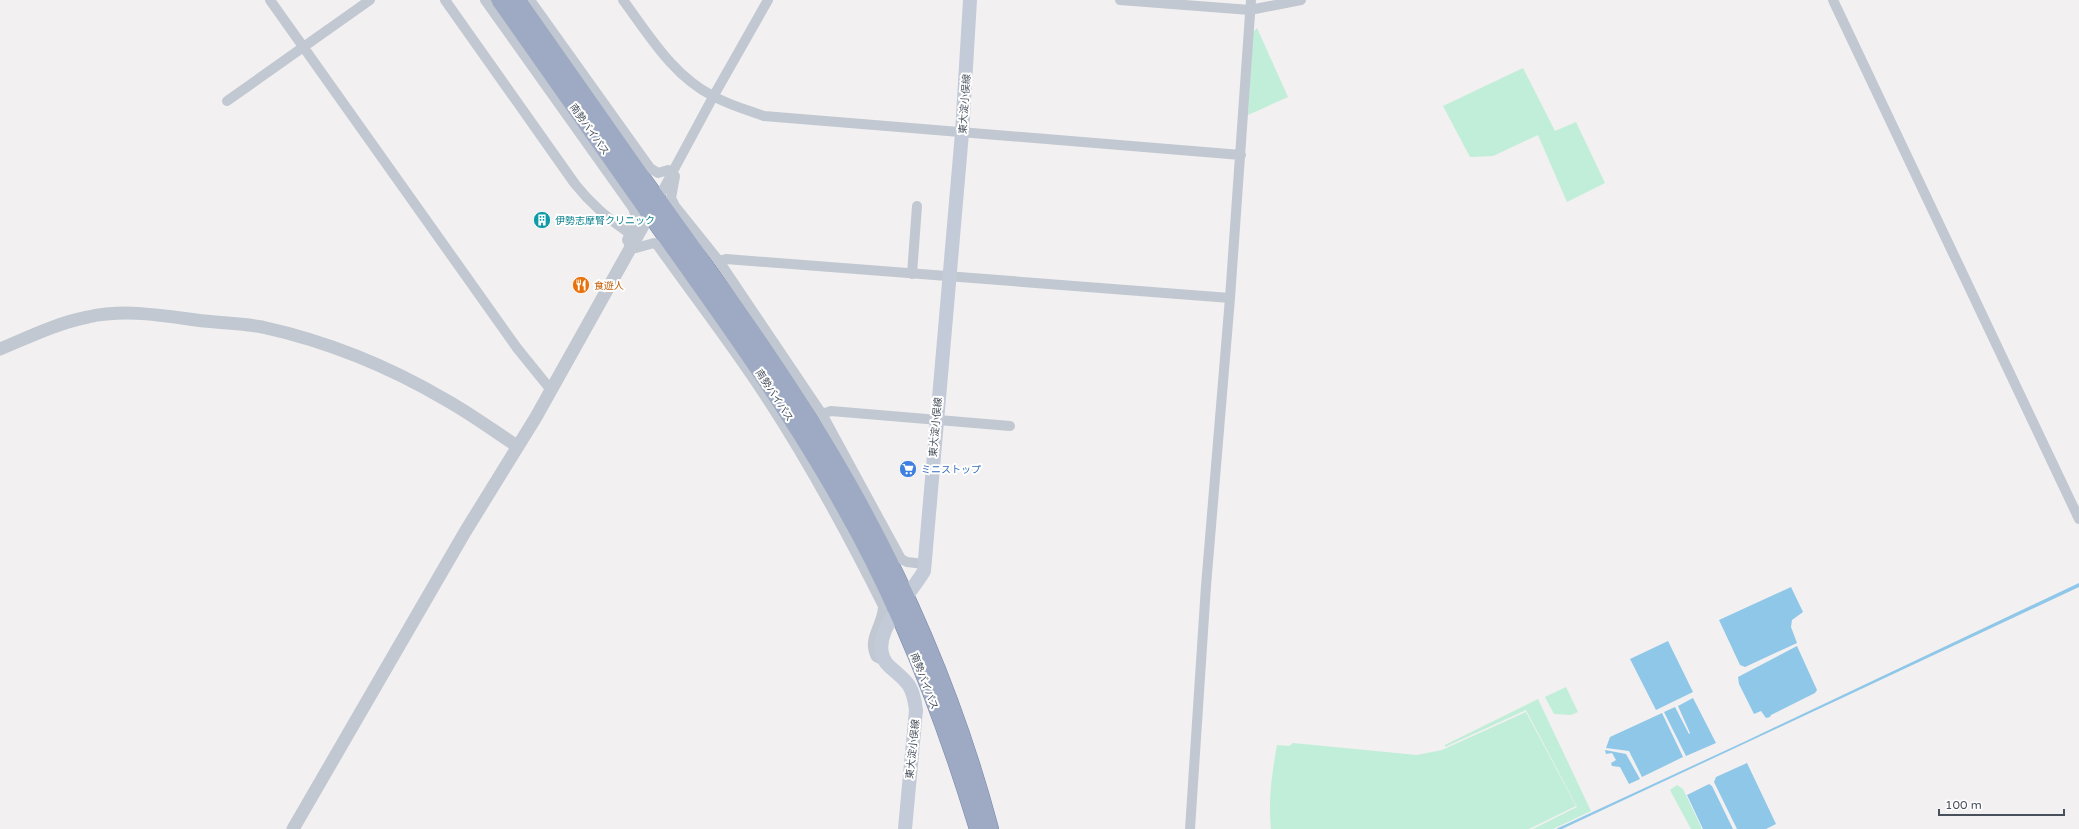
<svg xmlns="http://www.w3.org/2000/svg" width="2079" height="829" viewBox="0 0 2079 829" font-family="'Varela Round','Noto Sans JP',sans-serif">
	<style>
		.green { fill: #c0eed9 }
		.water { fill: #8fc7e9 }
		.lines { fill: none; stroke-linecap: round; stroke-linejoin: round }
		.trunk-casing { stroke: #7585a8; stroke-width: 18 }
		.minor { stroke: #c1c8d1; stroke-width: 10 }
		.tertiary { stroke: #c1c8d1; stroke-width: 13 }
		.secondary { stroke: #c3cad8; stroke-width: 14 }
		.trunk { stroke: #9eaac4; stroke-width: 17 }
		.labels { text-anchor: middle; stroke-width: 4; stroke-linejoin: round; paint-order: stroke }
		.street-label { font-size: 10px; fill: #48505c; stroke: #fff }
		.culture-label { font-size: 10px; fill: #0d838f; stroke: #fff; text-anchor: start }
		.food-label { font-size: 10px; fill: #c56008; stroke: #fff; text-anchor: start }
		.shop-label { font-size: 10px; fill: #366cbe; stroke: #fff; text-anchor: start }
	</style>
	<rect width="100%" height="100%" fill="#f2f0f0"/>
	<path class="green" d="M1257,28L1288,97L1248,115L1253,32Z
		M1523,68L1555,131L1576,122L1605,183L1567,202L1538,135L1493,156L1470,157L1443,106Z
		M1566,687L1578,712L1571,715L1554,714L1545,697Z
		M1538,699L1591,811L1553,829H1533L1577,807L1526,710L1445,747V745Z
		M1526,712L1576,806L1529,829H1271C1268,800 1272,773 1277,745L1289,746L1293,743L1417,755L1442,750Z
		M1677,785L1683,789L1702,829H1691L1670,790Z"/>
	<path class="water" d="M2079,583V587L1562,829H1556L1746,741Z
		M1791,587L1803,612L1792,620L1791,627L1797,643L1745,667L1740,665L1719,620Z
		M1668,641L1693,692L1656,710L1630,659Z
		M1797,646L1817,690L1815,693L1771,715L1770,717L1766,718L1761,711L1754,714L1739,684L1738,677Z
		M1693,698L1716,743L1686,756L1664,712L1675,707L1689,734L1690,733L1678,706Z
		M1662,713L1683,757L1642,777L1629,751L1606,748L1610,737Z
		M1605,750L1626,754L1640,779L1629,784L1620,767L1612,766L1611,763L1616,760L1612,753L1606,754Z
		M1747,763L1776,824L1766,829H1737L1714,782L1716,777Z
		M1709,784L1712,786L1733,829H1703L1687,795Z"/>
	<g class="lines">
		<defs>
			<path id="trunk" d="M500,0C558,83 617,166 675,249C734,332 793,415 843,504C901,605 944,717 978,829
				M517,0C558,58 598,116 639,174C712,276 788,377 849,486C910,594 958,709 990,829"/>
		</defs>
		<use href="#trunk" class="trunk-casing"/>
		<path class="minor" d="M270,0L517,348L551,390
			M445,0L575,184C591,204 608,219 629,233
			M485,0L633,208L636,217L627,240L631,247L636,248L654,243L658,246C692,294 729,342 762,392C807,460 846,532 883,606C883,625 866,638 876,657L884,661
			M530,0L650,168L658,173L668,170L675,176L671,198L675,206L719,261L822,414L901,559L907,562L924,564
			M623,0C649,35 673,76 713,96C729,105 747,110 764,116L1241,155
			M1120,0L1250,10L1301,0
			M1833,0L2079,519
			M227,101L370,0
			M658,199L713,97L768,0
			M719,261L726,259L1230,298
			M912,274L917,206
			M822,414L831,411L1010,426
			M1190,829L1206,586L1230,298L1251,0"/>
		<path class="tertiary" d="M0,349C29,337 57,323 88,317C124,309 159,315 196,320C217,323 240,323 262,327C326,341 390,367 446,400C471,414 494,431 517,446
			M293,829L465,532L536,417L654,206"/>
		<path class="secondary" d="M905,829L916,710C913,686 908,682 890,667C861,641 911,595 924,571L962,133L970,0"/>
		<use href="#trunk" class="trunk"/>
	</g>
	<defs>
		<symbol id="building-disc" viewBox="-11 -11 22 22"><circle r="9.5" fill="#0f9aa8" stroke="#fff"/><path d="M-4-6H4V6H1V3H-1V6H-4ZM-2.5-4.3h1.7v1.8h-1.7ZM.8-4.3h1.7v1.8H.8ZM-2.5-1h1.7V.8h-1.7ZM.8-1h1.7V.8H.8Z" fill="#fff"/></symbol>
		<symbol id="restaurant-disc" viewBox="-11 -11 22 22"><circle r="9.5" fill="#e8710a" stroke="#fff"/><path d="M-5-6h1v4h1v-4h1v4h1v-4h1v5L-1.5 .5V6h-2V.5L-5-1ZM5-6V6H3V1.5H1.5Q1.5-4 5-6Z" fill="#fff"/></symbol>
		<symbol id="supermarket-disc" viewBox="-11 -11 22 22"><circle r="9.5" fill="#3f7fe0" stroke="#fff"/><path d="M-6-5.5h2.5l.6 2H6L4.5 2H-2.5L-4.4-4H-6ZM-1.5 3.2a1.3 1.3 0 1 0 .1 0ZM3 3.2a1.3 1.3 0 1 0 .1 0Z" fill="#fff"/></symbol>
	</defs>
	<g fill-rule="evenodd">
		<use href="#building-disc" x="532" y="210" width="20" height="20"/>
		<use href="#restaurant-disc" x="571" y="275" width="20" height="20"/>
		<use href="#supermarket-disc" x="898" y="459" width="20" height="20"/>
	</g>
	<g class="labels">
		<g class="street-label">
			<text transform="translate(964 104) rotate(-86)" y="4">東大淀小俣線</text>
			<text transform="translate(590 129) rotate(55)" y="4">南勢バイパス</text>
			<text transform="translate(775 395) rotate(57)" y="4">南勢バイパス</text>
			<text transform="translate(935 427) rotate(-85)" y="4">東大淀小俣線</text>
			<text transform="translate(925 681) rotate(69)" y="4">南勢バイパス</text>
			<text transform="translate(912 749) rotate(-84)" y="4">東大淀小俣線</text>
		</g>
		<g class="culture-label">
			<text x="555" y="224">伊勢志摩腎クリニック</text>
		</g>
		<g class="food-label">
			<text x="594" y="289">食遊人</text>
		</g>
		<g class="shop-label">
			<text x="921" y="473">ミニストップ</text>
		</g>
	</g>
	<path d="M1939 809v6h125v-6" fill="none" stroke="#48505c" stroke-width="2"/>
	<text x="1945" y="809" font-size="12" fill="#48505c" stroke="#ffffff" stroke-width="3" paint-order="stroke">100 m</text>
</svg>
